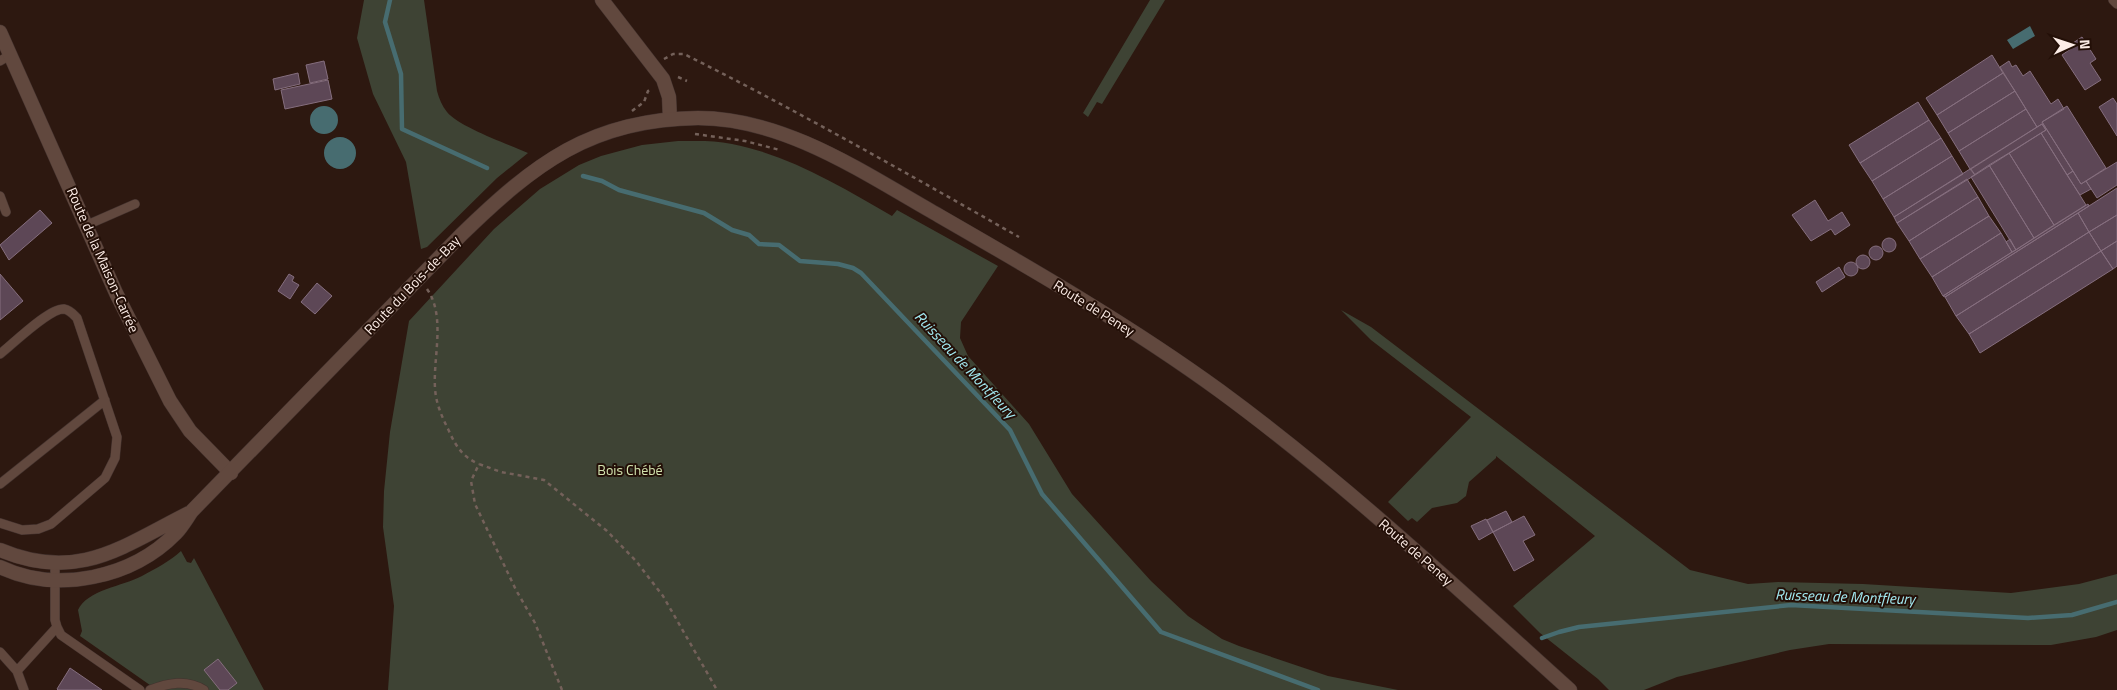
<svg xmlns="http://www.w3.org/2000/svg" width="2117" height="690" viewBox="0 0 2117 690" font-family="'Titillium Web',sans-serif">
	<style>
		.green { fill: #3e4334 }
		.water { fill: #476c70 }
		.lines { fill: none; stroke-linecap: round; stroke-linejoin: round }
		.stream { stroke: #476c70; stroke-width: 4.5 }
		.building { fill: #5d4756; stroke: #856e7e }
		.service-casing { stroke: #43322e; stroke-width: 10 }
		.minor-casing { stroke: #43322e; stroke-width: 15 }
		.secondary-casing { stroke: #43322e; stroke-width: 15 }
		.path { stroke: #74615a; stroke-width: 2.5; stroke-dasharray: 4 4; stroke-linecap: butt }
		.service { stroke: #61483e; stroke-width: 9 }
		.minor { stroke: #61483e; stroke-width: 14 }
		.secondary { stroke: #61483e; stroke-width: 14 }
		.labels { text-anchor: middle; stroke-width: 4; stroke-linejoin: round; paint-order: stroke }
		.street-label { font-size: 14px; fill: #fcece6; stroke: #230f07 }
		.park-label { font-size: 14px; fill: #d2e3ae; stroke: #230f07 }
		.water-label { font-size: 15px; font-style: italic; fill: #a3ebf3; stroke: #230f07 }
	</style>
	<rect width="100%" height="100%" fill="#2d1810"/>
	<path class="green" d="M364,0H424L437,91C439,98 442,106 447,112C459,127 508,144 528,153L497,178L427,247L421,249L406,162L373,94L357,38Z
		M1150,0H1165L1102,104L1097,102L1088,117L1083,113Z
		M678,141C696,141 714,140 732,144C789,155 842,187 892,216L897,210L998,266L961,322L960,338L968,356L1029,424L1072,494L1151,581L1188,616L1222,639L1239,646L1328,676L1398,690H388L394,606L383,527L384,491L390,432L409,321L494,229L540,189L579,165L601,156L642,145Z
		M1341,310L1371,327L1690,570L1748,584L1778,582L1863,584L2011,593L2079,584L2117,574V630L2096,637L2051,645L1829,644L1790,650L1677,677L1644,690H1609L1598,679L1540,633L1513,606L1595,536L1496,456V458L1469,482L1466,496L1457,503L1432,508L1417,522L1412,518L1408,521L1388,502L1471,417L1371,340Z
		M181,551L187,562L191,563L194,558L264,690H157L80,636L82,631L78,610C87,590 123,586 142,576C155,569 170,561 181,551Z"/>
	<path class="water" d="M2030,26L2035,36L2013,49L2007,40Z
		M310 120a14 14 0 1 1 28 0a14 14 0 1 1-28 0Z
		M324 153a16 16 0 1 1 32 0a16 16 0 1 1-32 0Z"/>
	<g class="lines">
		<path class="stream" d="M390,0L385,22L401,74L402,129L487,168
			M583,176L602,181L619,190L704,213L732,230L749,235L759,244L779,245L800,261L838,264L853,268L861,273L1010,430L1042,494L1161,632L1318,690
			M1542,638L1559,632L1579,627L1791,605L2028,618L2072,615L2117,602"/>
	</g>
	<path class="building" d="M2082,37L2096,59L2090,63L2101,80L2085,90L2062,55L2072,48L2070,45Z
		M1992,55L2003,73L1937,115L1926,98Z
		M324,61L328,79L310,83L306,65Z
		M2009,61L2012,67L2016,65L2023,76L2030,71L2051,104L2058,99L2064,109L2042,122L2073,171L2067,175L2041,133L2046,130L2042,124L2037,127L2000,67Z
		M298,73L300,84L275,90L273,79Z
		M2003,73L2015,91L1948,133L1937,115Z
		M328,80L332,99L285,109L281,90Z
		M2015,91L2026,109L1959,151L1948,133Z
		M2113,98L2117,104V136L2099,107Z
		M1918,102L1929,120L1860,163L1849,145Z
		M2067,106L2106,168L2081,184L2042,122Z
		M2026,109L2037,127L1970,169L1959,151Z
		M1929,120L1941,138L1872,181L1860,163Z
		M2042,124L2046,130L1975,175L1971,169Z
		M2041,133L2086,205L2054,225L2009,153Z
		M1941,138L1952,156L1883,199L1872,181Z
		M2009,153L2054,225L2034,238L1989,165Z
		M1952,156L1963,174L1894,217L1883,199Z
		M2117,162V185L2097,198L2086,181Z
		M1989,165L2034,238L2016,250L1971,177Z
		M1970,169L1975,175L1897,223L1894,217Z
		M2073,171L2081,184L2086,181L2091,189L2080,195L2067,175Z
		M1967,179L1978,197L1909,241L1897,223Z
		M2117,188V215L2089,232L2078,213Z
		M1978,197L1989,216L1920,259L1909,241Z
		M1815,200L1828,221L1842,212L1850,225L1835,235L1831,229L1811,241L1792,215Z
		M2088,204L2089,206L1945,297L1943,296Z
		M40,210L52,223L9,260L0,245Z
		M2078,213L2089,232L1956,316L1945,297Z
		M2117,215V241L2101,251L2089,232Z
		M1989,216L2001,233L1932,277L1920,259Z
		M2089,232L2101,251L1969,334L1956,316Z
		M2001,233L2012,252L1943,296L1932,277Z
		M1882 245a7 7 0 1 1 14 0a7 7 0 1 1-14 0Z
		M2010,239L2016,250L2012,252L2006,242Z
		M2117,241V266L2113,269L2101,251Z
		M1869 253a7 7 0 1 1 14 0a7 7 0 1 1-14 0Z
		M2101,251L2113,269L1980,353L1969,334Z
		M1856 262a7 7 0 1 1 14 0a7 7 0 1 1-14 0Z
		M1844 269a7 7 0 1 1 14 0a7 7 0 1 1-14 0Z
		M1839,267L1845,277L1822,292L1816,282Z
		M0,274L23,301L0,320Z
		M289,274L294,277L292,281L299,285L290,299L278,291Z
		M317,283L332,296L315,314L301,302Z
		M1506,511L1512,522L1493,532L1487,520Z
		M1524,516L1535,535L1523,541L1534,560L1514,571L1493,532Z
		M1486,519L1493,532L1479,540L1471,526Z
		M218,659L237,683L228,690H220L204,670Z
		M70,668L102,690H58L57,689Z"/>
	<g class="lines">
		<defs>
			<path id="service" d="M2113,0L2117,4
				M0,61L10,55
				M0,196L6,212
				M87,225L135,204
				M0,354C13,344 49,308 64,309C70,310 73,314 77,318L117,437L115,458L105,478L51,524L38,529L22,530L0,523
				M0,484L105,400
				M55,562V620L57,627L61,635L140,690
				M0,652L17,671L24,690
				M17,671L57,627
				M150,690C168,683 187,679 204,690"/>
			<path id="minor" d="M602,0L663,79L669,97L670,119
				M0,32L116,293L170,401L190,431L231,473"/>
			<path id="secondary" d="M0,550C78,583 123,546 189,513
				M0,567C57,594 132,578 176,533C182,527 187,518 192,511L461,235C534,164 591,119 698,118C783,118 861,171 931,211C1030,268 1128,324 1220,391C1344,482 1456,587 1570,690"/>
		</defs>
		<use href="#service" class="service-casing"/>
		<use href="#minor" class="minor-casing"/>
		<use href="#secondary" class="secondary-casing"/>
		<path class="path" d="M664,59L673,54H684C798,111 908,174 1019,237
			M678,77L687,81
			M632,111L644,102L648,91L652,90
			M695,134L745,141L780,150
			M427,289C446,316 433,357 435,388C436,404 442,417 449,431C456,447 464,458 479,464
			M562,690L535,623L516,590L475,504L471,481L479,464L501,472L544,480L607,531L636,561L663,596L717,690"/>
		<use href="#service" class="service"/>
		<use href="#minor" class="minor"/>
		<use href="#secondary" class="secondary"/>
	</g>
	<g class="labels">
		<g class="street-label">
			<text transform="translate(103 260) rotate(66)" y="5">Route de la Maison-Carrée</text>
			<text transform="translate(412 285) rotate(-46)" y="5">Route du Bois-de-Bay</text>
			<text transform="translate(1094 308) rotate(32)" y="5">Route de Peney</text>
			<text transform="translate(1416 552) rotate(41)" y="5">Route de Peney</text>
		</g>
		<g class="park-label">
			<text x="630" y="475">Bois Chébé</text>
		</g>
		<g class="water-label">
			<text transform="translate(965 365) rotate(47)" y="5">Ruisseau de Montfleury</text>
			<text transform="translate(1845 597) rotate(2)" y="5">Ruisseau de Montfleury</text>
		</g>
	</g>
	<g transform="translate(2072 45) rotate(87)" stroke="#230f07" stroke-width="4" paint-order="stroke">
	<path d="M0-4L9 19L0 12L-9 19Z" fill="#fcece6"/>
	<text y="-8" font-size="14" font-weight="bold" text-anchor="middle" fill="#fcece6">N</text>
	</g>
</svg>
